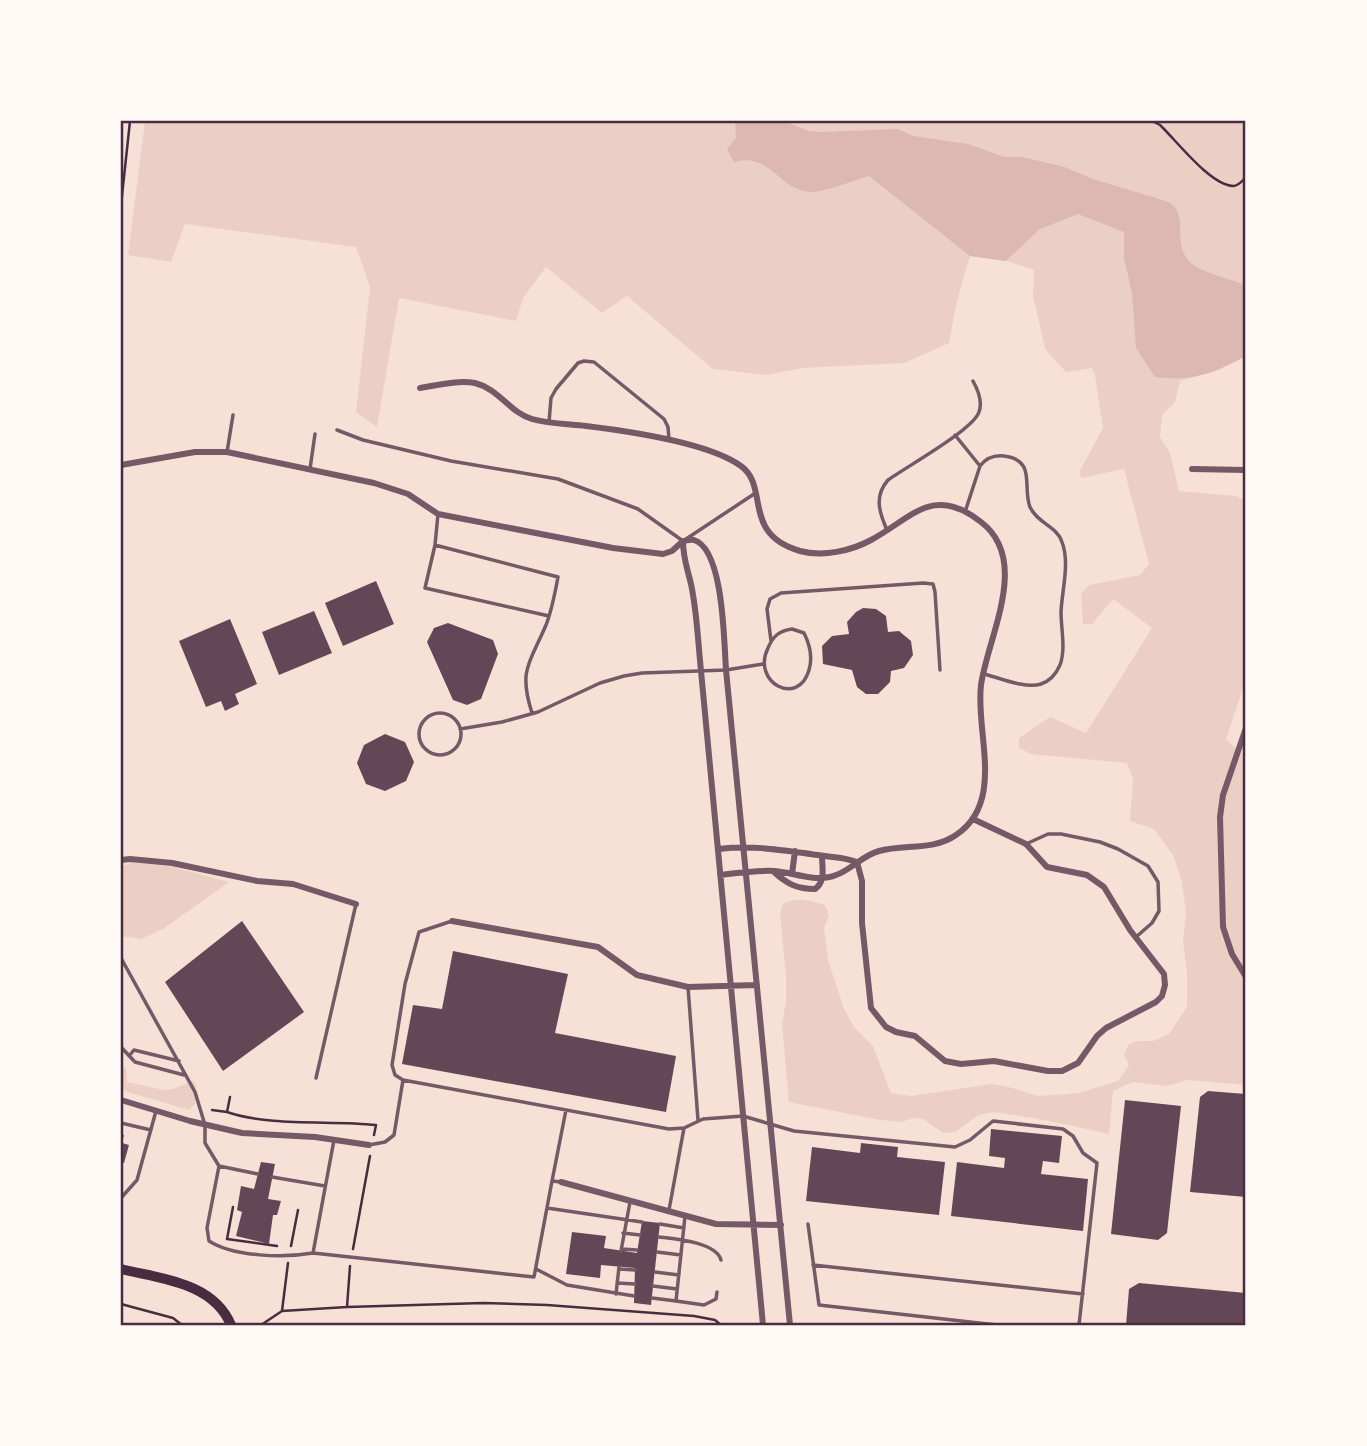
<svg xmlns="http://www.w3.org/2000/svg" width="1367" height="1446" viewBox="0 0 1367 1446" font-family="'Archivo Narrow',sans-serif">
	<style>
		.green { fill: #ebcfc5 }
		.water { fill: #dcb8b0 }
		.building { fill: #644757 }
		.lines { fill: none; stroke-linecap: round; stroke-linejoin: round }
		.path { stroke: #4a2c40; stroke-width: 2.5 }
		.service { stroke: #755966; stroke-width: 3.5 }
		.minor { stroke: #755966; stroke-width: 6 }
		.primary { stroke: #4a2c40; stroke-width: 10 }
		.neatline { fill: none; stroke: #4a2c40; stroke-width: 2.5 }
	</style>
	<rect width="100%" height="100%" fill="#f7e1d7"/>
	<path class="green" d="M145,121H1246V356L1219,370L1180,381L1175,402L1162,415L1160,437L1170,453L1179,491L1236,496L1246,501V679L1226,739L1246,757V1085L1188,1080L1167,1086L1133,1082L1113,1091L1109,1134L1045,1120L993,1112L979,1115L955,1132L943,1133L923,1119L913,1118L902,1122L880,1120L789,1102L782,1025L786,1001V978L780,913L783,904C797,896 811,901 825,905L829,915L824,928L828,960L844,1009L854,1027L873,1046L891,1093L911,1096L991,1084L1009,1087L1038,1096L1079,1093L1118,1081L1129,1065L1124,1055L1128,1045L1137,1041H1153L1169,1034L1187,1007V973L1183,940L1186,913L1182,882L1173,855L1154,829L1130,821L1133,779L1127,763L1031,754L1019,748V738L1050,717L1086,733L1152,628L1113,599L1092,624H1083L1081,594L1089,585L1140,575L1149,564L1124,469L1081,478L1079,472L1103,428L1095,376L1092,368L1066,372L1045,349L1033,295L1034,270L1006,261L970,256L957,301L949,343L905,363L803,368L766,375L713,369L627,296L602,313L546,267L523,298L516,321L399,298L377,427L356,412L370,287L356,247L185,224L171,262L128,255Z
		M133,862L173,867L229,882L163,929L141,939L121,936V867Z
		M121,1065L126,1068L127,1082L164,1090L173,1089L193,1081L196,1085L195,1104L189,1110L121,1090Z"/>
	<path class="water" d="M735,121H784L809,131L820,132L898,129L913,136L968,144L1004,157H1022L1065,167L1093,179L1169,202C1190,216 1171,243 1190,262C1200,272 1232,280 1246,285V356C1213,373 1193,382 1155,377L1136,348L1132,293L1124,258V232L1078,214L1040,229L1006,261L970,256L869,176C855,180 822,193 809,192C778,189 770,152 734,162L727,149L736,138Z"/>
	<path class="building" d="M376,581L394,624L343,646L325,603Z
		M863,608L876,609L886,616L888,632L899,631L911,641L913,655L904,668L891,671L890,682L878,694H866L857,687L852,670L823,664L822,646L832,636L849,634L847,622L856,612Z
		M314,611L332,653L279,675L262,632Z
		M230,619L257,684L235,694L239,704L225,711L221,701L206,707L179,641Z
		M448,623L493,640L498,654L481,699L467,705L453,700L427,642L434,628Z
		M385,734L405,742L414,762L406,781L385,791L366,784L357,763L364,745Z
		M242,921L304,1012L223,1071L165,982Z
		M453,951L568,974L555,1033L676,1056L666,1112L402,1064L413,1005L442,1009Z
		M1208,1091L1246,1094V1197L1190,1192L1200,1097Z
		M1125,1100L1181,1106L1167,1233L1158,1240L1111,1234Z
		M991,1129L1062,1136L1059,1163L1043,1161L1041,1174L1088,1179L1083,1231L951,1216L957,1162L1004,1168L1005,1158L989,1156Z
		M121,1134L124,1135L122,1143L129,1145L124,1163H121Z
		M861,1143L898,1147L897,1157L945,1162L939,1215L806,1201L812,1147L860,1153Z
		M261,1162L275,1164L268,1199L281,1201L277,1215H273L269,1244L236,1236L242,1212L237,1210L241,1186L254,1189Z
		M642,1221L660,1223L651,1305L634,1303L635,1268L601,1265L600,1278L566,1274L572,1232L606,1236L604,1248L637,1253Z
		M1139,1283L1246,1293V1325H1126L1129,1289Z"/>
	<g class="lines">
		<path class="path" d="M1152,121L1160,125C1176,140 1210,185 1233,186C1239,186 1242,181 1246,177
			M121,205L130,121
			M212,1110L227,1112L230,1097
			M227,1112C271,1127 330,1120 376,1125L374,1135
			M233,1207L227,1239L277,1246
			M291,1246L298,1210
			M353,1249L370,1156
			M288,1263L282,1311L347,1307L350,1266
			M121,1304L173,1318L182,1325
			M347,1307L483,1303L547,1305L694,1316L715,1320L721,1325
			M261,1325L282,1311"/>
		<path class="service" d="M549,422L551,398L556,389L578,363L584,361L594,362L664,419L668,427L669,440
			M337,430L363,440L451,461L558,479L638,509L683,541L754,494
			M955,435L980,466
			M227,452L233,415
			M310,469L315,434
			M965,512L980,466C986,458 994,455 1004,456C1037,460 1022,487 1030,507C1037,523 1057,526 1062,542C1070,563 1062,590 1061,612C1061,629 1066,649 1060,665C1056,674 1050,681 1041,684C1025,689 1000,678 984,674
			M887,530C879,512 874,496 888,480C906,467 973,430 979,412C983,401 978,390 973,381
			M435,545L438,514
			M792,629L804,633C810,645 813,657 809,670C798,708 751,682 768,648C773,636 779,631 792,629Z
			M771,641L767,609L770,599L781,593L923,583L933,584L935,592L940,670
			M532,713C518,669 530,663 546,625C552,610 555,593 558,577L435,545L425,588L549,616
			M419 734a21 21 0 1 1 42 0a21 21 0 1 1-42 0Z
			M460,729L502,722L538,712L600,683L624,676L642,673L726,670L763,664
			M1026,844L1048,834H1061L1100,842L1118,849L1148,866L1158,882L1159,911L1152,923L1136,937
			M121,958L195,1092L205,1125V1143L219,1166L207,1228L209,1241C234,1257 284,1258 313,1253
			M688,987L698,1120
			M121,1047L135,1062L184,1075
			M129,1056L134,1050L179,1061
			M316,1078L356,904
			M403,1080L395,1075L392,1065L405,984L419,932L452,921
			M121,1123L151,1130
			M334,1140L313,1253L534,1277L552,1181
			M369,1145L385,1142L394,1135L403,1080L669,1129L684,1128L703,1119L743,1116L794,1131L955,1147L970,1140L993,1121L1063,1129L1073,1136L1083,1153L1097,1163L1079,1325
			M219,1166L258,1174
			M272,1177L325,1186
			M561,1182L552,1181L566,1110
			M121,1198L137,1180L156,1111
			M547,1208L642,1222
			M669,1210L684,1128
			M660,1224L684,1228
			M808,1224L819,1305L997,1325
			M623,1233L640,1235
			M659,1237C675,1239 716,1242 721,1260
			M622,1249L637,1250
			M621,1251L630,1202
			M657,1252L681,1255
			M813,1265L1083,1294
			M536,1269L567,1285L634,1296
			M620,1269L635,1270
			M655,1272L679,1275
			M617,1283L635,1284
			M653,1286L677,1289
			M616,1294L619,1267
			M652,1298L676,1301L685,1216
			M676,1301L704,1305L716,1299L717,1292"/>
		<path class="minor" d="M420,388C438,385 458,380 475,383C499,389 509,412 532,419C549,424 569,424 586,426C627,431 709,443 741,466C770,487 741,534 800,551C823,557 851,551 871,540C912,518 933,484 981,522C1031,560 988,636 981,685C975,732 1006,802 956,835C933,851 905,844 879,851C863,855 851,870 836,875C817,883 795,873 775,871C757,870 738,873 720,875
			M121,465L195,452H227L374,483L408,494L438,514L613,548L663,554L672,551L683,541C686,541 690,539 694,540C724,549 724,644 726,670L790,1325
			M1192,469L1246,470
			M683,541C683,558 687,567 691,584C697,612 698,642 701,671L763,1325
			M1246,728L1223,795L1220,817L1223,927L1232,954L1246,977
			M718,849C756,845 781,850 818,855C834,858 840,856 857,862
			M121,860L130,859L172,863L257,881L293,884L356,904
			M857,862L862,881V923L871,1008L886,1027L896,1032L915,1036L945,1061L961,1064L994,1061L1048,1071H1062L1078,1063L1097,1036L1106,1028L1156,1002L1162,996L1165,985L1164,974L1130,930L1104,887L1087,875L1047,867L1026,844L973,819
			M774,872C787,884 797,889 815,889C826,881 822,868 822,856
			M792,874L795,851
			M452,921L598,947L637,975L688,987L757,985
			M121,1100L190,1121L242,1133L315,1137L369,1145
			M561,1182L716,1224L781,1225"/>
		<path class="primary" d="M121,1269C161,1279 213,1282 231,1325"/>
	</g>
	<rect width="1367" height="1446" fill="none" stroke="#fffaf5" stroke-width="245"/>
	<rect x="122" y="122" width="1122" height="1202" class="neatline"/>
</svg>
